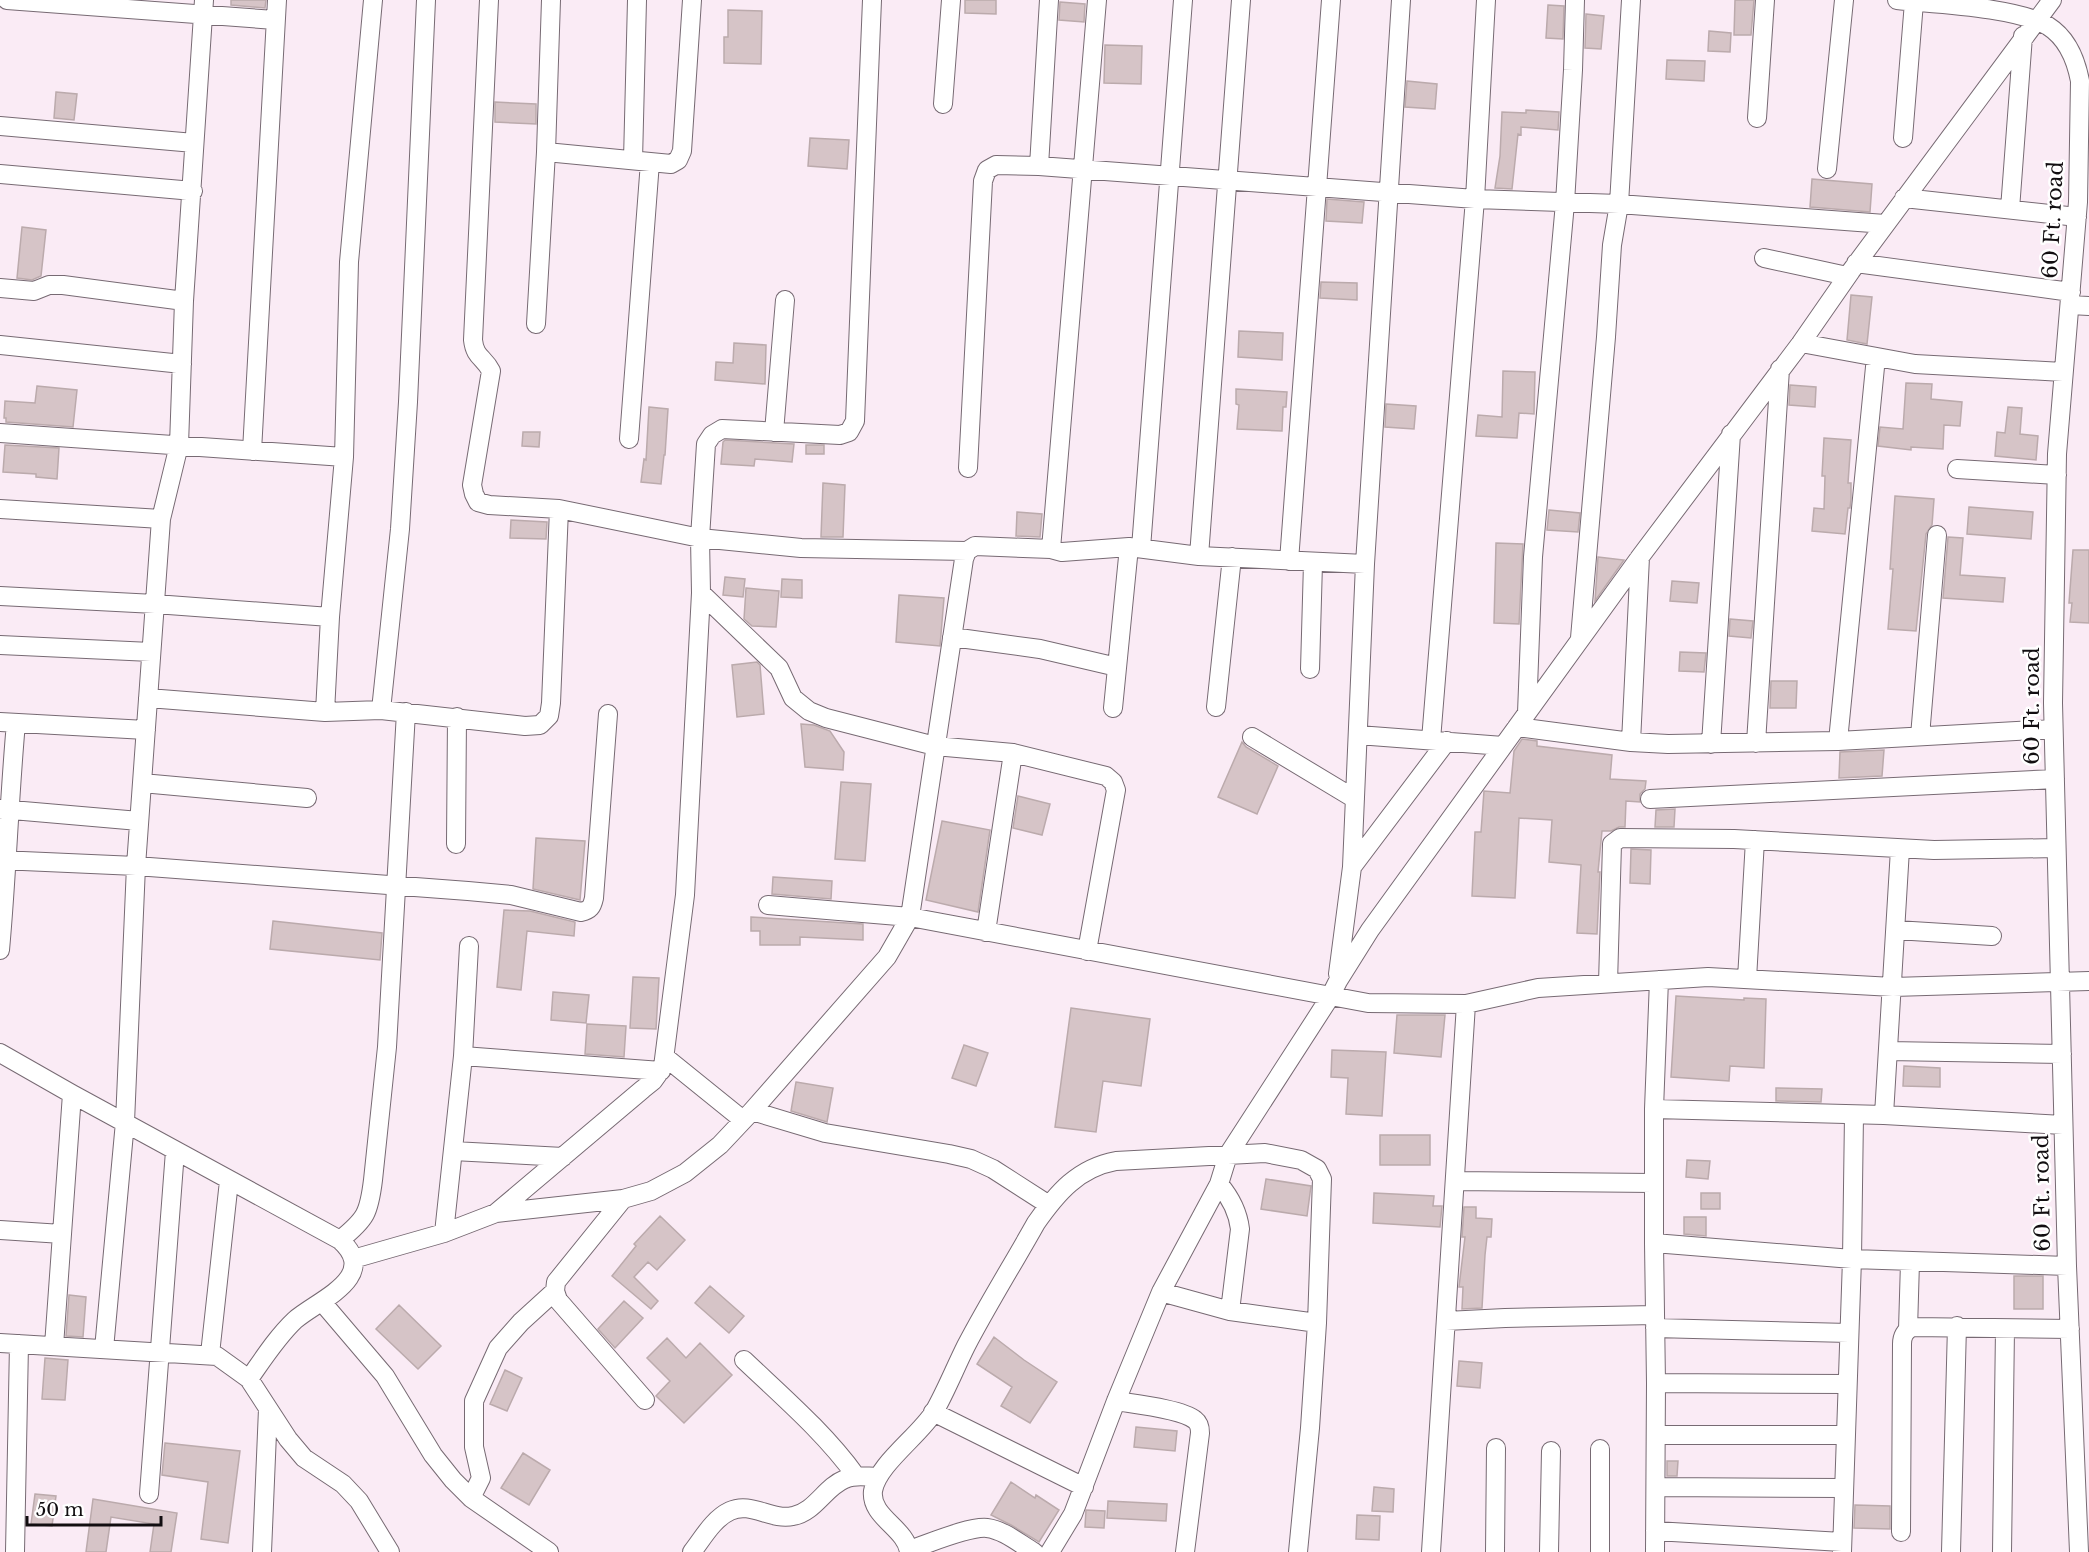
<svg xmlns="http://www.w3.org/2000/svg" width="2089" height="1552" viewBox="0 0 2089 1552" font-family="'Libre Baskerville',serif">
	<style>
		.building { fill: #d6c4c7; stroke: #bbaaac; stroke-width: 1.5 }
		.lines { fill: none; stroke-linecap: round; stroke-linejoin: round }
		.minor-casing { stroke: #776a73; stroke-width: 20 }
		.minor { stroke: #fff; stroke-width: 18 }
		.labels { text-anchor: middle; stroke-width: 5; stroke-linejoin: round; paint-order: stroke }
		.street-label { font-size: 21px; fill: #120e11; stroke: #fff }
	</style>
	<rect width="100%" height="100%" fill="#faebf5"/>
	<path class="building" d="M231,0H266L265,8L231,5Z
		M965,0H996V14L965,13Z
		M1735,0H1754L1751,35H1734Z
		M1060,2L1085,4L1084,22L1059,20Z
		M1548,5L1564,6L1563,39L1546,38Z
		M728,10L762,11L761,64L724,63V37H728Z
		M1586,14L1604,16L1601,49L1585,48Z
		M1709,31L1731,33L1730,52L1708,51Z
		M1105,45L1142,46L1141,84L1104,83Z
		M1667,60L1705,61L1704,81L1666,79Z
		M1407,81L1437,84L1435,109L1405,107Z
		M56,92L77,94L74,120L54,118Z
		M495,102L536,104V124L495,122Z
		M1526,110L1559,112L1558,130L1521,127V135L1518,134L1512,189L1495,188L1500,156L1502,112L1526,113Z
		M810,138L849,140L847,169L808,166Z
		M1812,179L1872,184L1870,212L1810,207Z
		M1327,199L1364,202L1362,223L1326,221Z
		M22,227L46,230L41,276L32,280L17,278Z
		M1321,282L1357,283V300L1320,298Z
		M1851,295L1872,297L1867,344L1847,340Z
		M1239,331L1283,333L1282,360L1238,357Z
		M734,343L766,345L765,384L715,380L716,362L733,363Z
		M1503,371L1535,372L1534,414L1519,413L1517,438L1476,436L1478,415L1502,417Z
		M1906,383L1932,384L1931,399L1962,402L1960,426L1944,425L1943,449L1911,447V450L1878,446L1880,427L1903,429Z
		M1790,385L1816,387L1815,407L1789,405Z
		M37,386L77,390L73,427L6,422V418H4L5,401L35,403Z
		M1236,389L1287,392L1286,407H1283L1282,431L1237,429L1239,405L1236,404Z
		M1386,404L1416,406L1414,429L1385,427Z
		M649,407L668,409L665,455H664L661,484L641,482L644,459L646,460Z
		M2008,407L2022,408L2020,434L2038,436L2036,460L1995,456L1997,432L2005,433Z
		M523,432H540L539,447L522,446Z
		M1824,438L1851,440L1848,483H1851V499L1850,508H1848L1845,534L1812,531L1814,508L1824,509L1825,476H1822Z
		M725,440L794,444L792,462L755,459L754,466L721,464L723,442Z
		M5,445L59,448L57,479L36,477V474L3,472Z
		M806,445H824V454H806Z
		M823,483L845,485L843,537H821Z
		M1895,496L1934,499L1932,525L1926,534L1916,631L1888,629L1893,569H1890Z
		M1969,507L2033,512L2031,539L1967,534Z
		M1549,510L1580,513L1578,532L1547,530Z
		M1017,512L1042,514L1040,537L1016,536Z
		M511,520L547,522L546,539L510,538Z
		M1948,537L1963,538L1960,575L2005,578L2003,602L1943,598Z
		M1496,543L1523,544L1519,624L1494,623Z
		M2073,550H2089V623L2070,622L2072,603H2069Z
		M1598,557L1624,560L1595,601Z
		M725,577L745,579L743,597L723,595Z
		M782,579L802,580V598L781,597Z
		M1672,581L1699,583L1697,603L1670,601Z
		M746,588L779,591L776,627L752,626L744,619Z
		M899,595L944,598L940,646L896,642Z
		M1730,619L1753,621L1751,638L1729,636Z
		M1680,652L1706,653L1704,672L1679,671Z
		M757,662L760,665L764,714L737,717L732,665Z
		M1771,681H1797L1796,708H1770Z
		M801,724L814,725L830,731L844,752L843,770L805,767Z
		M1522,739L1537,741V746L1612,755L1610,779L1646,781L1645,789L1640,794V802L1626,801L1625,827H1619L1611,831H1602L1598,872H1600L1597,934L1577,933L1581,865L1549,862L1552,820L1519,818L1515,898L1472,896L1475,832H1481L1484,791L1510,793L1514,751Z
		M1242,742L1246,747L1278,766L1257,814L1218,797Z
		M1884,750L1882,776L1839,778L1840,752Z
		M841,782L871,784L865,861L835,859Z
		M1018,796L1050,804L1042,835L1013,828Z
		M1675,809L1674,827H1655L1656,810Z
		M942,821L990,830L978,912L926,900Z
		M536,838L585,841L580,900L533,889Z
		M1631,849L1651,850L1650,884L1630,883Z
		M773,877L832,881L831,899L772,894Z
		M504,910L530,911L575,922L574,936L527,931L521,990L497,987Z
		M751,917L863,924V940L800,937V945H760V931H751Z
		M273,921L382,933L380,960L270,949Z
		M633,977L659,978L656,1029L630,1028Z
		M553,992L589,995L586,1023L551,1020Z
		M1676,996L1744,1000V998L1766,999L1764,1068L1730,1066L1729,1081L1671,1077Z
		M1071,1008L1150,1019L1141,1086L1103,1081L1096,1132L1055,1127Z
		M1397,1015H1445L1441,1057L1394,1053Z
		M587,1024L626,1026L624,1057L585,1054Z
		M964,1045L988,1053L976,1086L952,1078Z
		M1332,1050L1386,1052L1382,1116L1346,1114L1348,1078L1331,1077Z
		M1904,1066L1940,1068V1087L1903,1086Z
		M796,1082L833,1088L827,1122L791,1111Z
		M1776,1088L1822,1089L1821,1102L1776,1101Z
		M1380,1135H1430V1165H1380Z
		M1687,1160L1710,1161L1708,1179L1686,1177Z
		M1266,1179L1311,1186L1307,1216L1261,1209Z
		M1374,1193L1434,1196L1433,1206H1442L1440,1227L1373,1223Z
		M1701,1193H1720V1209H1701Z
		M1464,1207H1476V1218L1492,1219L1491,1237H1487L1485,1255L1482,1308L1462,1309L1463,1287H1459L1465,1237H1462Z
		M660,1216L685,1240L657,1270L648,1262L634,1277L658,1301L651,1309L612,1276L636,1246L634,1244Z
		M1684,1217H1706V1236L1684,1234Z
		M2014,1276H2043V1309H2014Z
		M710,1286L744,1316L729,1333L695,1303Z
		M69,1295L86,1297L83,1337L66,1336Z
		M624,1301L643,1318L615,1348L598,1329Z
		M399,1305L441,1346L418,1369L376,1329Z
		M994,1337L1024,1360L1057,1382L1030,1423L1001,1406L1012,1387L977,1364Z
		M667,1338L686,1358L700,1343L732,1375L684,1423L656,1396L670,1381L647,1358Z
		M45,1358L68,1360L65,1400L42,1399Z
		M1459,1361L1482,1363L1480,1388L1457,1386Z
		M505,1370L522,1378L507,1411L490,1404Z
		M1136,1427L1177,1431L1175,1451L1134,1447Z
		M165,1443L240,1451L228,1543L201,1539L208,1482L162,1475Z
		M523,1453L550,1470L529,1505L501,1488Z
		M1667,1461H1678L1677,1476H1667Z
		M1011,1482L1035,1498L1036,1495L1059,1510L1039,1542L1011,1525L991,1515Z
		M1374,1487L1394,1489L1393,1512L1372,1511Z
		M35,1494L56,1496L52,1526L31,1524Z
		M93,1499L177,1513L171,1552H150L154,1524L111,1517L106,1552H86Z
		M1108,1501L1167,1504L1166,1521L1107,1518Z
		M1855,1505L1890,1506V1529L1854,1528Z
		M1086,1510L1105,1511L1104,1528L1085,1527Z
		M1357,1515L1380,1516L1379,1540L1356,1539Z"/>
	<g class="lines">
		<defs>
			<path id="minor" d="M7,0L275,20
				M489,0L473,340C475,358 484,357 491,371L472,485L474,494L478,502L489,505L559,509L700,538L801,548L967,551
				M1897,0C1935,4 2016,7 2048,26C2067,38 2076,60 2080,81L2078,202L2057,454L2053,703L2067,1266L2079,1552
				M943,104L951,0
				M1757,118L1765,0
				M0,126L194,143
				M1903,138L1914,2
				M546,152L671,164L678,160L682,151L692,0
				M633,160L637,0
				M1039,166L1049,0
				M1827,169L1844,0
				M0,174L193,191
				M1904,198L2077,217
				M2010,209L2023,36
				M1764,258L1847,276
				M1856,263L2071,292
				M0,288L34,291L49,285H63L184,301
				M2070,305L2089,306
				M536,324L546,152L551,0
				M1801,343L1915,364L2063,372
				M0,345L182,364
				M774,432L785,300
				M0,433L344,457
				M629,439L650,162
				M252,451L277,0
				M968,468L983,181L987,170L996,165L1039,166L1475,199L1619,204L1885,224
				M1957,469L2057,475
				M0,509L161,519
				M1141,548L1183,0
				M1051,549L1097,0
				M1199,556L1241,0
				M1289,561L1331,0
				M701,593L779,668L793,698L809,711L826,718L935,746L1013,753L1106,776L1113,782L1116,790L1087,951
				M0,596L155,604L330,617
				M952,637L1040,649L1117,667
				M1580,638L1606,337L1612,245L1619,204L1631,0
				M0,645L151,652
				M1310,669L1313,563
				M148,698L325,712L381,710L525,726L540,725L549,716L551,703L559,509
				M1216,707L1232,557
				M1113,708L1129,547
				M381,710L400,529L408,402L426,0
				M325,712L330,617L344,457L349,262L373,0
				M1527,713L1533,557L1565,203L1573,70L1575,0
				M0,722L146,730
				M1517,727L1631,742L1668,744L1838,741L2053,729
				M1358,735L1503,746
				M1920,736L1937,535
				M1252,737L1355,799
				M1431,740L1475,199L1486,0
				M1838,741L1876,357
				M1631,742L1640,557
				M1756,743L1780,369
				M1711,744L1731,434
				M142,783L307,798
				M1650,799L2055,779
				M0,809L139,821
				M456,844L457,717
				M0,860L136,866L468,891L511,895L581,912C590,910 592,907 594,898L608,714
				M1352,867L1447,741
				M768,905L910,917L1368,1003L1466,1004L1538,988L1708,977L1893,987L2089,981
				M1896,930L1992,936
				M986,932L1013,753
				M0,950C7,874 9,799 16,723
				M1338,974L1352,867L1365,564L1401,0
				M1747,979L1755,840
				M1608,983L1612,844L1620,838L1734,839L1934,850L2056,848
				M1888,1051L2062,1054
				M0,1053L72,1094L340,1240C381,1277 318,1300 295,1320C277,1337 263,1359 249,1379
				M463,1056L661,1071
				M665,1057L743,1120
				M1654,1109L1884,1115L2063,1125
				M752,1111L825,1133L949,1154L971,1159L993,1169L1049,1205
				M1884,1115L1900,849
				M453,1151L563,1157
				M1455,1181L1653,1183
				M1219,1184C1230,1197 1238,1212 1240,1229L1230,1311
				M623,1199L556,1282L555,1291L558,1300L645,1400
				M496,1213L643,1089L653,1081L663,1067L685,895L701,593L700,538L706,444L712,435L722,429L840,435L849,432L855,421L872,0
				M0,1230L62,1234
				M444,1233L463,1056L469,946
				M340,1240C366,1219 369,1213 373,1180L387,1047L406,712
				M1654,1243V1109L1659,980
				M353,1259L444,1233L496,1213L623,1199L651,1191L685,1173L720,1145L752,1111L887,957L910,917L964,559L967,551L975,546L1051,549L1062,552L1129,547L1199,556L1365,564
				M1161,1292L1230,1311L1317,1323
				M322,1302L385,1376L433,1455L453,1480L471,1498L549,1552
				M1446,1321L1505,1318L1655,1315
				M1655,1328L1849,1333
				M1908,1330L1910,1262
				M0,1343L217,1356L249,1379L288,1439L304,1458L343,1484L359,1501L390,1552
				M54,1346L72,1094
				M104,1349L125,1122L136,866L161,519L179,445L184,301L204,0
				M210,1354L229,1181
				M744,1360C783,1397 825,1433 856,1476
				M1656,1383L1847,1384
				M1116,1401C1134,1404 1182,1409 1195,1420C1199,1423 1200,1427 1200,1433L1185,1552
				M933,1412L1084,1487
				M1656,1435H1846
				M1600,1449V1552
				M1656,1487L1844,1488
				M149,1494L175,1151
				M471,1498L481,1478L474,1447V1401L498,1348L521,1322L555,1291
				M1655,1531L1842,1542
				M1901,1532L1902,1344C1902,1336 1905,1331 1912,1327L2070,1329
				M909,1550C928,1544 969,1526 987,1528C1004,1530 1020,1544 1034,1552
				M15,1552L19,1344
				M262,1552L268,1409
				M692,1552C703,1538 713,1519 730,1511C751,1501 771,1521 793,1516C815,1512 825,1487 845,1479C855,1474 867,1477 877,1477
				M909,1552C906,1528 870,1517 873,1491C877,1465 919,1436 934,1412C946,1391 955,1368 966,1346C988,1304 1013,1264 1036,1223C1057,1193 1078,1168 1116,1161L1265,1153L1301,1160L1317,1169L1322,1179L1317,1323L1310,1428L1298,1552
				M1050,1552L1073,1514L1116,1401L1161,1292L1219,1184L1228,1155L1330,997L1338,981L1370,930L1640,557L1801,343L1851,271L2052,0
				M1431,1552L1466,1004
				M1495,1552L1496,1448
				M1549,1552L1551,1451
				M1655,1552L1656,1383L1654,1243L1852,1259L2067,1266
				M1842,1552L1852,1259L1854,1115
				M1951,1552L1957,1326
				M2002,1552L2005,1329"/>
		</defs>
		<use href="#minor" class="minor-casing"/>
		<use href="#minor" class="minor"/>
	</g>
	<g class="labels">
		<g class="street-label">
			<text transform="translate(2053 220) rotate(-87)" y="7">60 Ft. road</text>
			<text transform="translate(2032 706) rotate(-90)" y="7">60 Ft. road</text>
			<text transform="translate(2042 1193) rotate(-91)" y="7">60 Ft. road</text>
		</g>
	</g>
	<path d="M27 1516v9h134v-9" fill="none" stroke="#120e11" stroke-width="3"/>
	<text x="36" y="1516" font-size="18" fill="#120e11" stroke="#ffffff" stroke-width="4.5" paint-order="stroke">50 m</text>
</svg>
